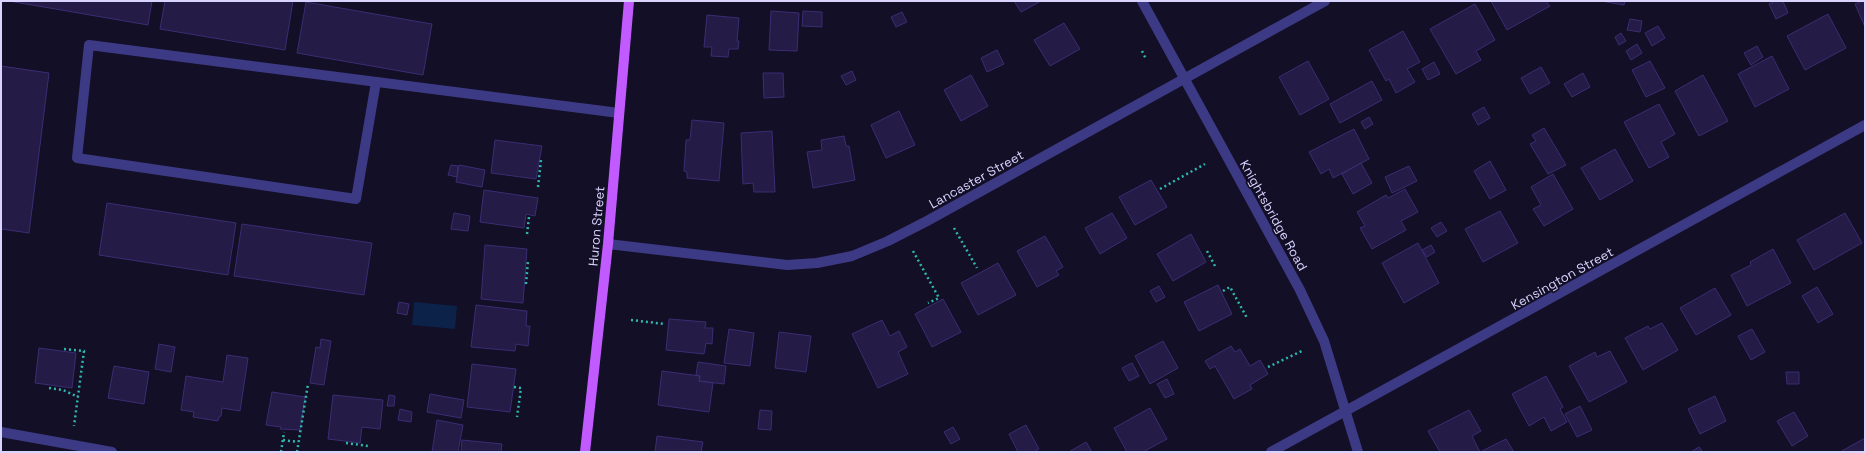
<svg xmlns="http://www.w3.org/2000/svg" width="1866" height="453" viewBox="0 0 1866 453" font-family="'Space Grotesk',sans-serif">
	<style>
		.water { fill: #0c2248 }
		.building { fill: #241b47; stroke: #3b2d73 }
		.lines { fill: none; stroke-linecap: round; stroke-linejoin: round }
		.path { stroke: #2fb8b0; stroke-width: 2.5; stroke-dasharray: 2 3; stroke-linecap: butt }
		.minor { stroke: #3d3a85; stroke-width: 10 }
		.major { stroke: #c25bff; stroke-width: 10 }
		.labels { text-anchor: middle; stroke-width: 3.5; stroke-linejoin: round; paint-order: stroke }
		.street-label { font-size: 13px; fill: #d9d4ff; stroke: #130f26 }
	</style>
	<rect width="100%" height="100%" fill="#130f26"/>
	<path class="water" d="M414,302L457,306L455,329L412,325Z"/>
	<path class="building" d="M9,1H152L148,25Z
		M165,1H293L285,50L160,29Z
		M1014,1H1041L1021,12Z
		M1491,1H1546L1550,6L1507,30Z
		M1601,1H1625L1624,5Z
		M1775,1H1783L1788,13L1776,19L1769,4Z
		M1862,1H1865V27L1855,4Z
		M306,2L432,24L423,75L297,53Z
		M1475,4L1495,40L1476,51L1481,60L1456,74L1430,29Z
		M771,11L799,13L797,51L769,50Z
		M803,11L822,12V27L802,26Z
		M902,12L907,22L896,27L891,17Z
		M1828,14L1846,48L1805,70L1787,36Z
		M707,15L739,18L737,41H739L738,49H729L728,57L711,56L712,47H704Z
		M1630,19L1642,21L1640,32L1627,30Z
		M1064,23L1080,49L1050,66L1034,40Z
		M1658,26L1665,38L1652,46L1645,33Z
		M1403,31L1420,62L1407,69L1415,82L1396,93L1389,79L1386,81L1369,50Z
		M1621,33L1626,41L1619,45L1615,37Z
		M1637,44L1642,53L1631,60L1626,51Z
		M1757,46L1763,57L1751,65L1744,53Z
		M997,50L1004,64L987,72L981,58Z
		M1772,56L1789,89L1755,107L1738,74Z
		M1308,61L1329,99L1300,115L1279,77Z
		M1650,61L1665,88L1646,97L1632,70Z
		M1434,62L1440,74L1428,80L1422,69Z
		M1,66L49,73L29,233L1,229Z
		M1541,67L1550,83L1530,94L1521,78Z
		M852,71L856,80L846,85L841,76Z
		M763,73H783L784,97L764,98Z
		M1583,73L1590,87L1572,97L1564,84Z
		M971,75L988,106L961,121L944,90Z
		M1703,75L1728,121L1699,136L1675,91Z
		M1372,81L1382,100L1340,123L1330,104Z
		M1659,104L1675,134L1661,142L1669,157L1649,168L1624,122Z
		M1484,107L1490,118L1478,125L1472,114Z
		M899,111L915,145L886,158L871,125Z
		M1369,117L1373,124L1365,129L1361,122Z
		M692,120L724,123L719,181L687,178V172L684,171L686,140H690Z
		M1544,128L1566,165L1548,174L1530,144L1536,141L1532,135Z
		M1354,129L1369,159L1333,178L1329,169L1321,174L1309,152Z
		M772,131L775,192H754L753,183L743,184L741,133Z
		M844,136L846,146H849L855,180L813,188L807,152L822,150L821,140Z
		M495,140L542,146L536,179L491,173Z
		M1615,149L1633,181L1600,200L1581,168Z
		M1490,161L1506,190L1490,199L1474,171Z
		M1361,163L1372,183L1353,194L1342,174Z
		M451,165L458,166L457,177L448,175Z
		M459,165L485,170L482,187L456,182Z
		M1409,166L1417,181L1392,193L1385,177Z
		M1553,174L1573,209L1544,226L1533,209L1541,205L1531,187Z
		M1151,180L1167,207L1135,225L1119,197Z
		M1405,189L1418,212L1401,221L1406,230L1372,249L1360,228L1365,226L1357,212L1386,195L1388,198Z
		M484,190L538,198L535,216L526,214L524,228L480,222Z
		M107,203L236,223L228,275L99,255Z
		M1500,211L1518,243L1483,262L1465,229Z
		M454,213L470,216L468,231L451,229Z
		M1112,213L1127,238L1100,254L1085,228Z
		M1845,213L1862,243L1814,270L1797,240Z
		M1441,222L1447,231L1437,237L1431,228Z
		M242,224L372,243L364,295L234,276Z
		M1191,234L1206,262L1173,281L1157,254Z
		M1045,236L1063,267L1056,271L1059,275L1037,287L1017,251Z
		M1418,243L1439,283L1404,303L1382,263Z
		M485,245L527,249L523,303L481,299Z
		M1431,245L1435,252L1427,257L1422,250Z
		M1773,249L1791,283L1747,306L1731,275L1751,265L1750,262Z
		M998,263L1016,295L978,315L961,283Z
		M1218,285L1232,314L1199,331L1184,302Z
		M1159,286L1165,297L1156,302L1150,291Z
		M1817,287L1833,314L1818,323L1802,296Z
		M1715,288L1731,315L1696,335L1680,308Z
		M943,299L961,332L932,347L915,314Z
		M399,302L409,304L407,315L397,313Z
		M476,305L527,311L526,326H530L528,346L516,344L515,351L471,347Z
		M669,319L706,322L705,328H713L712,344L706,343L704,354L666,350Z
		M882,320L890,336L899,331L907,347L898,352L908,374L878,388L852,334Z
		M1662,323L1678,350L1643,370L1625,338L1648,326L1650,329Z
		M729,329L754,333L750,366L724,363Z
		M1752,329L1765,352L1751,360L1738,336Z
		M779,332L811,336L806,372L775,368Z
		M321,339L331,341L324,385L310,383L316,347L320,348Z
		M1163,341L1178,368L1150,384L1135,356Z
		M159,344L175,347L171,372L155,369Z
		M1231,346L1235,352L1240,349L1250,366L1260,360L1268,374L1250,385L1252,389L1234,399L1215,366L1210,369L1205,361Z
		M39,348L76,353L72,388L35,383Z
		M1610,351L1627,382L1589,402L1569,366L1595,352L1597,357Z
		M227,355L248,358L240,411L222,408L221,416L219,417L218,421L193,417L194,412L181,410L186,376L223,382Z
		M698,362L726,366L724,384L699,381L700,376L696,375Z
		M1132,363L1139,376L1129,381L1122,368Z
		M472,364L516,369L510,412L467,407Z
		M114,366L149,372L144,404L108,398Z
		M662,371L700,376L699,381L713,383L709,412L658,405Z
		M1786,372H1799V384H1787Z
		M1546,376L1563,407L1560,409L1567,422L1551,431L1544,417L1529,426L1512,394Z
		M1167,379L1174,394L1165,398L1157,384Z
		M272,392L305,397L300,430L280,429L281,427L266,425Z
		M430,394L464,400L461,418L427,412Z
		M333,395L383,400L380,429L362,427L360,443L328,439Z
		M389,395L395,396L394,406H387Z
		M1715,396L1726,421L1700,434L1688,409Z
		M1580,406L1592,430L1577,437L1565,414Z
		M1150,408L1167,439L1143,452H1127L1114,428Z
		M400,409L412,412L411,422L398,420Z
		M760,410L772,411L771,430L758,429Z
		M1469,410L1481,431L1472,436L1480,452H1440L1428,431Z
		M1794,412L1808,436L1792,446L1777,421Z
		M437,420L463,425L458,452H432Z
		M1026,425L1039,449L1034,452H1018L1009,434Z
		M953,427L960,439L951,444L944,432Z
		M657,436L703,442L701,452H655Z
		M1865,438V452H1840Z
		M1506,439L1514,452H1483L1482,451Z
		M462,440L502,444L501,452H461Z
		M1086,442L1092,452H1069Z
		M1699,447L1703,452H1691Z"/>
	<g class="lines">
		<path class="path" d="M1142,51L1146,59
			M538,187L541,160
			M1160,189L1205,164
			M954,228L977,268
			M527,234L529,217
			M913,251L939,298L928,303
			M1207,251L1215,266
			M526,284L528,261
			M1223,291L1230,287L1247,318
			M631,320L665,324
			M64,349L84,351L74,426
			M1268,367L1304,350
			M514,387L521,388L517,417
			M49,388L63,390L78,397
			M283,440L298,442
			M346,443L368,446
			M281,452L284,432
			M297,452L308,384"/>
		<path class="minor" d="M1142,1L1300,290L1324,341L1358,452
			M376,82L356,199L77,158L89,45L619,113
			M608,244L787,265L817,263L852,256L888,241L927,221L1325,1
			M1,432L112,452
			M1271,452L1865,125"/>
		<path class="major" d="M585,452L608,244L629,1"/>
	</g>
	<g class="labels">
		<g class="street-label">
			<text transform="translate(976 179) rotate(-29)" y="5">Lancaster Street</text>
			<text transform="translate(1274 215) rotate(61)" y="5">Knightsbridge Road</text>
			<text transform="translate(596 226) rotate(-85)" y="5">Huron Street</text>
			<text transform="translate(1562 278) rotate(-29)" y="5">Kensington Street</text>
		</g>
	</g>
	<rect width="1866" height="453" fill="none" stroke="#d9d4ff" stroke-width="4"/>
</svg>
